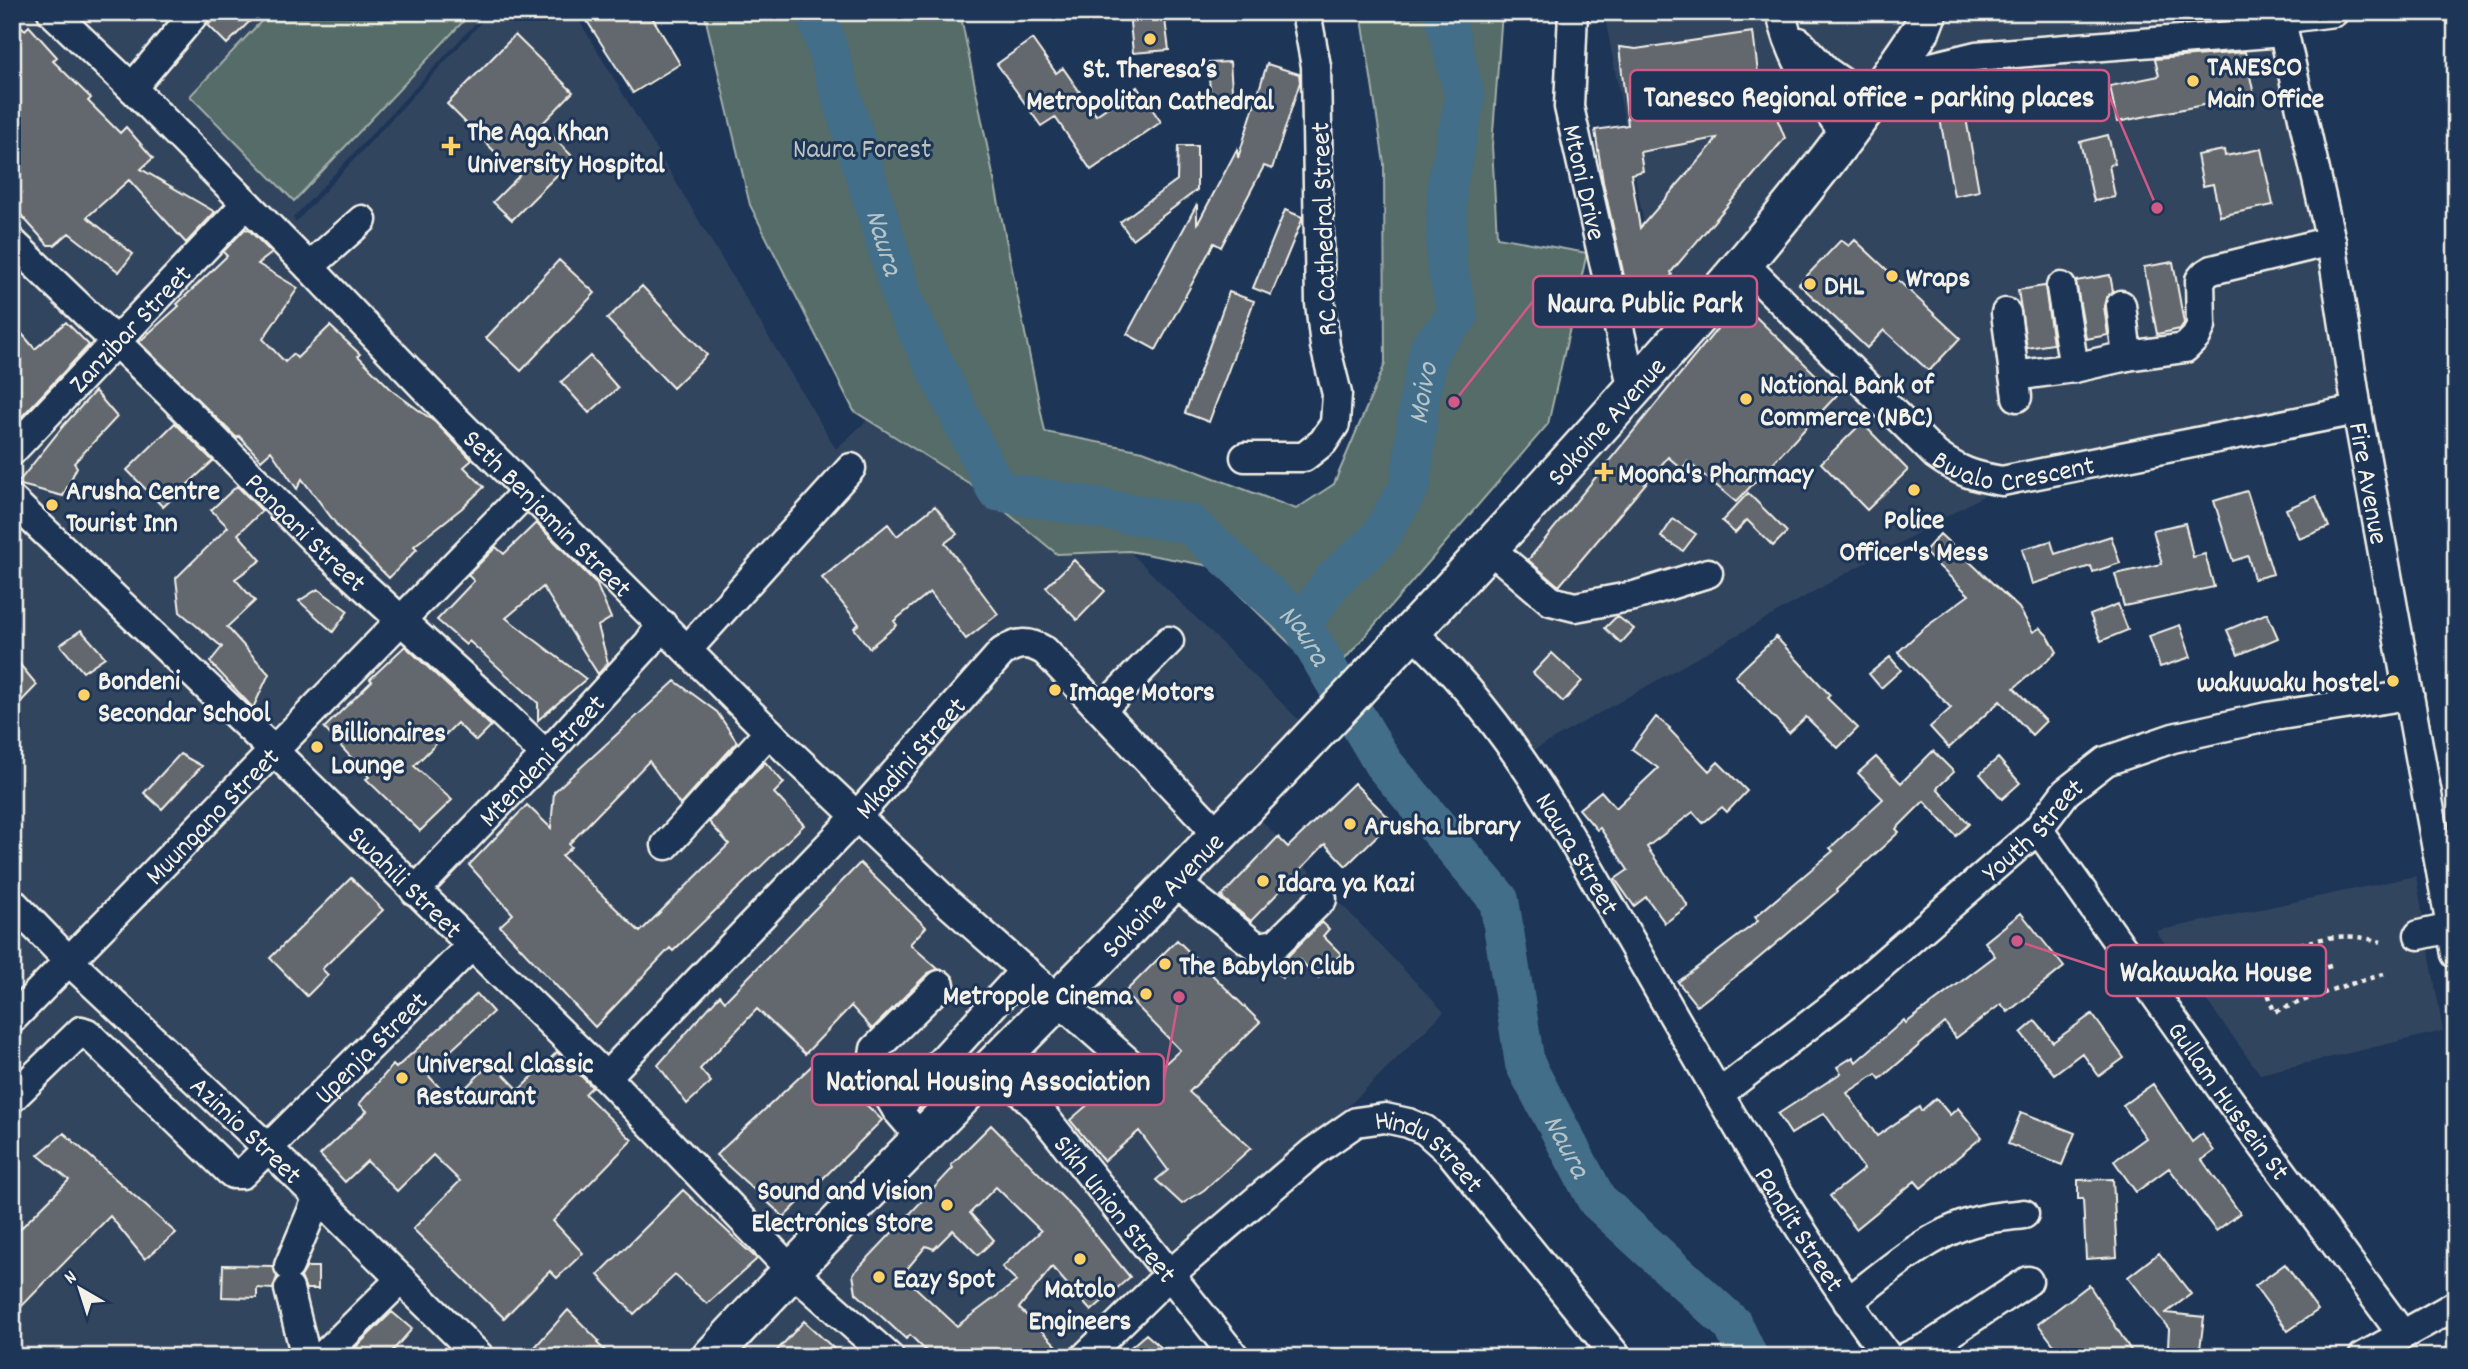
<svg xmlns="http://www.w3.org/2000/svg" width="2468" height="1369" viewBox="0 0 2468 1369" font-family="Dekko,sans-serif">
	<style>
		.built { fill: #32445e }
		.green { fill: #546c69; stroke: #a4aea8; stroke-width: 2 }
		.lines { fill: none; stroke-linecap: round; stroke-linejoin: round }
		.river { stroke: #436e8a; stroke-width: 40 }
		.building { fill: #63686e; stroke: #f4f1e8; stroke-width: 2; fill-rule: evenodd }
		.minor-casing { stroke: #f4f1e8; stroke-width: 33 }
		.major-casing { stroke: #f4f1e8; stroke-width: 42 }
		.path { stroke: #f4f1e8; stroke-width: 4.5; stroke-dasharray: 5 5; stroke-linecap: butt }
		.minor { stroke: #1d3557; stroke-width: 28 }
		.major { stroke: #1d3557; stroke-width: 37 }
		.poi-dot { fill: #ffd166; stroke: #1d3557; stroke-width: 2.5 }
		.labels { text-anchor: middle; stroke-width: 6; stroke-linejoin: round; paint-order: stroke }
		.poi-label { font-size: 28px; font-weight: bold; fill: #f4f1e8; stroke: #1d3557; text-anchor: start }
		.park-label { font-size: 28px; fill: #bcc2bc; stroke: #1d3557 }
		.street-label { font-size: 28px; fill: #f4f1e8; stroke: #1d3557 }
		.water-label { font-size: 30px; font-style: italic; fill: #b6c3c7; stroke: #1d3557 }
		.leader { fill: none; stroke: #d15985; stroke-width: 2.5 }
		.callout-dot { fill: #d15985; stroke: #1d3557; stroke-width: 2.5 }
		.callout { fill: #1d3557; stroke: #d15985; stroke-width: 2.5 }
		.callout-label { font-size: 30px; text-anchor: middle; font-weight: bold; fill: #f4f1e8 }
	</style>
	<rect width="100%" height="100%" fill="#1d3557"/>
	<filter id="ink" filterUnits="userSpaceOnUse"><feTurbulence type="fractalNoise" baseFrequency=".0143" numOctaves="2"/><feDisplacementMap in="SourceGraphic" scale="14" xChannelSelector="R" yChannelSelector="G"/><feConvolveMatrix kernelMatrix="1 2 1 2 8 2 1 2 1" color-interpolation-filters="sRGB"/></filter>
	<g filter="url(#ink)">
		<path class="built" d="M12,12H486L293,218L296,222L491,12H574L836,449L935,358L1311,732L1245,803L1444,1012L1093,1357H12Z
			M1604,12H2272L2348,412L2004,484L1520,758L1423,610L1666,341Z
			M2416,876L2443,1031L2260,1074L2156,931Z"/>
		<path class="green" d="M270,12H472L294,201L190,96Z
			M704,12H960L1045,432L1143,451L1296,509L1334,484L1385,364L1384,163L1361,12H1502L1492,146L1497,237L1587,253L1548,424L1327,680L1210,566L1129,551L1057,554L978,489L854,411L750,205Z"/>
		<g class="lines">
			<g class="river">
				<path id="s1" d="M816,12L904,303L997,491L1190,524L1301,624L1383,763L1499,900L1525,1064L1597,1200L1733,1325L1748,1357"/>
				<path id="s2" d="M1301,624L1334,579L1377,541L1411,484L1419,402L1430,347L1458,316L1446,261L1447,185L1465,98L1444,12"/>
			</g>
		</g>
		<path class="building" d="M221,12H259L227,44L208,25Z
			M600,12H649L680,64L633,93L587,21Z
			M1129,12H1164L1169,50L1133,53Z
			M12,17L25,30L29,26L57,57L53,61L91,98L88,101L120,133L126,127L153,158L141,169L215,212L186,243L129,180L87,217L133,254L119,272L69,233L55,245H48L12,205Z
			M1753,32L1761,98L1768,96L1785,138L1671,272L1672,275L1634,321L1603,182L1595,130L1628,125L1619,47L1636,49ZM1717,138L1713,144L1640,228L1631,174L1643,171L1640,152Z
			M515,35L573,92L541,125L574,158L512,220L493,202L519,176L447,104Z
			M1032,39L1056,73L1063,68L1096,115L1137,87L1161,122L1091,170L1055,117L1041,126L997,64Z
			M2245,52L2254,95L2117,122L2110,86L2159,76L2155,59Z
			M1230,62L1233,103L1211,105L1208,63Z
			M1267,64L1299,74L1300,82L1272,169L1264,166L1221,247L1214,243L1156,350L1127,334L1197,204V225L1237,149L1238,158Z
			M2022,69L2028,107L1966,118L1979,191L1954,196L1934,85Z
			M2108,135L2115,164L2109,165L2115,197L2094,201L2080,142Z
			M1178,146H1197V190L1132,239L1120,222L1177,180Z
			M2261,149L2273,205L2220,216L2213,184L2203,186L2197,155L2224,150L2225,156Z
			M1285,210L1302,217V220L1271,295L1253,288Z
			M245,229L249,230L272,253L258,264L298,288L263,339L285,362L293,354L297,358L330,326L360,354L358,356L394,392L435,422L472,460L464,467L484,487L462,508L414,546L417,549L389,578L340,529L302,479L297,489L271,451L261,460L239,436L237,438L139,342L179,306L177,304L227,256L223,252Z
			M1841,240L1849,246L1855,240L1960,338L1929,371L1884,330L1867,348L1799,284Z
			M559,260L595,293L521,371L486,338Z
			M2173,262L2184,323L2180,329L2157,334L2144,267Z
			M2110,275L2113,291L2106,298L2104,306L2108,335L2086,339L2076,281Z
			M642,286L707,355L673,388L607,319Z
			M2045,286L2053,344L2027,348L2018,290Z
			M1229,292L1254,301L1209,422L1185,413Z
			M1756,317L1837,395L1736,502L1688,462L1682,469L1668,457L1559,586L1528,560L1726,318Z
			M12,322L35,349L66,322L89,345L12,427Z
			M590,356L618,388L589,413L561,382Z
			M95,391L117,417L74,463L77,467L63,496L17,484L64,425Z
			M175,423L213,461L163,507L127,470Z
			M1862,423L1908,470L1867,510L1821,463Z
			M237,486L262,511L238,534L261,560L235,579L255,601L227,627L269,674L253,708L210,662L222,647L180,612L176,578L228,527L211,510Z
			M2247,491L2273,574L2254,579L2248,556L2233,561L2214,501Z
			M1748,493L1787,532L1773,546L1747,520L1735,533L1722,521Z
			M2316,496L2329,527L2299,539L2286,509Z
			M935,506L957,534L945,543L998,614L966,639L930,592L894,621L897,625L869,648L854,628L859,624L822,578L888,524L897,536Z
			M1673,519L1696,534L1683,551L1661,537Z
			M536,523L596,583L611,618L598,626L608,663L598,674L543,587L506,618L586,679L538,720V703L469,641L466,645L437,620L474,581L468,575L496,547L504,554Z
			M2185,523L2193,557L2205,554L2214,587L2124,606L2115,574L2162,564L2153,530Z
			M1940,534L2019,608L2033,632L2040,628L2048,636L2057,652L2014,688L2046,721L2032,735L2000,701L1949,748L1930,727L1951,708L1898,652L1923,629L1969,595L1924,552Z
			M2111,536L2120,563L2093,572L2091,566L2032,584L2022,549L2051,541L2055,554Z
			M1074,560L1105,591L1077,620L1046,587Z
			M318,589L348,611L333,632L299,601Z
			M2118,604L2128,630L2101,641L2090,615Z
			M2267,613L2278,638L2238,655L2227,630Z
			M1617,616L1634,629L1621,643L1605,628Z
			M2180,625L2191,657L2160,667L2149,636Z
			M81,630L105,657L83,672L60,645Z
			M1776,637L1830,695L1827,698L1858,728L1838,748L1806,717L1789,733L1735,676Z
			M405,646L491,726L476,741L457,723L414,766L452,800L420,831L366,779L369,777L324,728L372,681L370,679Z
			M1552,653L1582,681L1563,702L1533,673Z
			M12,655L37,685L12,711Z
			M1890,657L1901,670L1881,688L1869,674Z
			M675,681L717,712L737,742L680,805L649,761L569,844L572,847L562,856L640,932L729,844L709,822L765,762L784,783L774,793L804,825L673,951L670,948L595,1027L500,926L513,914L469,865L527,805L551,828L554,792Z
			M1656,717L1670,728L1669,729L1709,771L1718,762L1747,791L1727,812L1722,807L1703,823L1693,812L1647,847L1688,906L1665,923L1646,897L1634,906L1615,879L1628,870L1600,828L1597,830L1579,809L1601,791L1616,808L1658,768L1632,749Z
			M1933,751L1954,772L1937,788L1969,824L1956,836L1924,801L1896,829L1899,832L1836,890L1837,892L1753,963L1697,1006L1678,982L1758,921L1755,917L1833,851L1830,848L1883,799L1858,773L1876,757L1901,783Z
			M180,754L202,766L162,809L144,793Z
			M1998,758L2020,783L2002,799L1980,774Z
			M1354,783L1392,821L1346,866L1325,844L1251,921L1221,897L1278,837L1288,847Z
			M860,863L926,927L910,944L938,969L928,973L872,1029L851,1006L805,1054L757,1009L700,1069L711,1082L687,1104L658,1065L720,995L725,1001Z
			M351,878L383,910L322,969L328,975L307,996L270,958Z
			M2021,913L2064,967L2008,1012L2001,1004L1956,1038L1945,1023L1880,1079L1876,1074L1847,1093L1877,1136L1919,1107L1921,1111L1936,1098L1950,1115L1958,1108L1982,1137L1921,1188L1915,1181L1856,1229L1830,1196L1864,1169L1824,1113L1791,1134L1778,1114L1841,1073L1837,1067L1853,1057L1856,1062L1904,1020L1906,1023L1995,956L1985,942Z
			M1322,922L1329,929L1323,936L1341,954L1318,978L1300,960L1282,978L1266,962L1288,956Z
			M1177,940L1260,1022L1189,1092L1251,1148L1204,1190L1182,1204L1156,1180L1168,1170L1139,1131L1104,1161L1070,1120L1120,1077L1141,1093L1151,1092L1157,1088L1161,1081L1159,1069L1180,1050L1124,993Z
			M477,994L493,1012L426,1073L452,1101L492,1062L519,1090L557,1052L592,1087L585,1094L632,1140L553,1221L583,1253L557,1278L550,1271L504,1318L413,1229L460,1181L433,1155L397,1191L367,1161L345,1182L320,1155L367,1111L359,1104L393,1065L396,1068Z
			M2092,1014L2124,1058L2099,1076L2082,1053L2054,1074L2021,1033L2035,1021L2053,1042Z
			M819,1059L882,1120L784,1217L716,1155Z
			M2153,1084L2192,1142L2202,1134L2214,1151L2202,1160L2240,1213L2216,1231L2169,1168L2136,1192L2114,1161L2146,1138L2123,1105Z
			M2021,1112L2075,1133L2062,1165L2008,1144Z
			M991,1125L1076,1211L1130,1277L1091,1311L1052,1267L1019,1308L1068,1357H932L910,1335L906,1339L856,1293L853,1274L953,1168L951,1165ZM996,1187L1041,1231L1002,1267L1017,1281L957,1326L902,1275L926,1246L934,1249L953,1230L978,1255L994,1240L970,1213Z
			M64,1133L176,1233L145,1259L110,1216L12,1316V1237L69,1180L38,1155Z
			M2113,1179L2117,1257L2086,1259L2083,1199H2078V1180Z
			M683,1190L757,1259L707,1304L675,1275L634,1314L598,1275Z
			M2159,1253L2191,1294L2166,1313L2204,1317L2199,1357H2175L2168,1346L2169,1329L2128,1277Z
			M2285,1264L2318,1310L2288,1331L2255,1286Z
			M223,1265L273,1266L277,1277L273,1289L257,1288V1298L222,1297Z
			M307,1267H318V1289H306L301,1277Z
			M2089,1285L2111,1319L2135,1357H2063L2038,1324Z
			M568,1310L599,1341L597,1343L612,1357H526Z
			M392,1312L412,1329L387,1357H364L355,1348Z
			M804,1321L843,1357H771Z
			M1146,1334L1172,1357H1119Z"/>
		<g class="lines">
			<defs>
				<g id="minor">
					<path id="s3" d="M52,12L132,88L309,267L449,413L789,752L947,902L1145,1077"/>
					<path id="s4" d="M1573,12L1569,107L1633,390"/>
					<path d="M1781,12C1790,60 1819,98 1847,137"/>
					<path id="s5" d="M2279,12L2331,241L2357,410L2456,954"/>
					<path d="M2280,19L2334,12"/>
					<path d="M1799,42L1826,71L1872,103"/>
					<path d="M1893,72L1927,68L1976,56L2283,32"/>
					<path d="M132,88L196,12"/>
					<path id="s6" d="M12,242L168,392L323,549L483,695L546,755"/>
					<path id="s7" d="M1745,265L1936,455C1960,472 1973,476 2002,481L2357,410"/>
					<path d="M309,267L362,220"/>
					<path d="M2061,287L2074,368"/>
					<path d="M2121,305L2127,356"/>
					<path d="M2006,313L2017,397"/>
					<path d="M2014,376L2074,368L2127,356L2185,348L2196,337L2201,326L2200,280L2204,275L2212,270L2331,241"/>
					<path id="s8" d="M12,451L246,204"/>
					<path d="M1245,457H1304L1323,442L1335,424L1337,394L1325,346L1320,303L1316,66L1306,12"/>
					<path id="s9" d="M12,500L275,752L606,1077L791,1270L889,1357"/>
					<path d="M1489,548L1551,601L1575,607L1634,596L1708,573"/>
					<path id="s10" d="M1412,632C1507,719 1565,828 1629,938C1710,1079 1791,1226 1888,1357"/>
					<path d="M687,650L851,468"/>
					<path d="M1101,710L1169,641"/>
					<path id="s11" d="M2038,829L2230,1101L2402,1334"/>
					<path d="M666,845L769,732"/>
					<path d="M1173,881L1257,947L1276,944L1322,899"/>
					<path id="s12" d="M415,891L546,755L648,644L662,624"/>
					<path id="s13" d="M12,902L69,961L269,1149L480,1357"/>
					<path d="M2419,935L2451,928"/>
					<path id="s14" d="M12,1019L527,491"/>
					<path id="s15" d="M994,1064L1038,1109L1235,1357"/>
					<path id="s16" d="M606,1077L857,816L1002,652C1018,642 1028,641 1045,651L1218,834"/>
					<path id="s17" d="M1719,1094L1835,1005L2038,829L2066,792L2106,761L2173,738L2267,717L2409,695"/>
					<path id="s18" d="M12,1098L81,1031L87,1033L228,1170L233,1174H242L472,945"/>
					<path d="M897,1110L1025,970"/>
					<path d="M921,1138L897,1110L872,1069L875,1049L940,985"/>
					<path d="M289,1266L318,1197"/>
					<path d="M289,1289L306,1357"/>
					<path d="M1848,1302C1889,1270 1933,1229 1986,1219C1999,1216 2011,1216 2024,1214"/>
					<path d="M322,1357L401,1279"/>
					<path id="s19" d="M1085,1357L1169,1275L1313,1152L1356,1122L1385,1118L1408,1123L1425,1130L1451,1153L1617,1357"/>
					<path d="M1907,1357L1930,1346L2028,1281"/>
					<path d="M2363,1357L2456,1305"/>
				</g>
				<g id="major">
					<path id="s20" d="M711,1357C823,1235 941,1119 1057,1001C1216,840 1371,676 1524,510C1664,356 1805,204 1921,30L1928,12"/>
				</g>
			</defs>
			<use href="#minor" class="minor-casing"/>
			<use href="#major" class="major-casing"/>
			<path class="path" d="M2280,949C2320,940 2340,930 2381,942
				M2331,966L2265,983L2274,1012L2334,989L2387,973"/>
			<use href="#minor" class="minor"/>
			<use href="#major" class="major"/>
		</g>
	</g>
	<g class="poi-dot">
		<circle cx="1150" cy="39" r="7"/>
		<circle cx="2193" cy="81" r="7"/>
		<path d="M447.5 135.5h7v7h7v7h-7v7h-7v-7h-7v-7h7z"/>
		<circle cx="1892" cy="276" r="7"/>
		<circle cx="1810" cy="284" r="7"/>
		<circle cx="1746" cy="399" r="7"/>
		<path d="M1600.5 461.5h7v7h7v7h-7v7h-7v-7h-7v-7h7z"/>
		<circle cx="1914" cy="490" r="7"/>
		<circle cx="52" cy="505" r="7"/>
		<circle cx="2393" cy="681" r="7"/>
		<circle cx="1055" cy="690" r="7"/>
		<circle cx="84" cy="695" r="7"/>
		<circle cx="317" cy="747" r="7"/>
		<circle cx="1350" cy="824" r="7"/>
		<circle cx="1263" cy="881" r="7"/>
		<circle cx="1165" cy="964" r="7"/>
		<circle cx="1146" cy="994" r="7"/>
		<circle cx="402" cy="1078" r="7"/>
		<circle cx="947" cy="1205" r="7"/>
		<circle cx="1080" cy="1259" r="7"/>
		<circle cx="879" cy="1277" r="7"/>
	</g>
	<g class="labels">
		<g class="poi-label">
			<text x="2207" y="75">TANESCO<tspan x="2207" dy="32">Main Office</tspan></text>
			<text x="1150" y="77" text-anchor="middle">St. Theresa’s<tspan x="1150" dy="32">Metropolitan Cathedral</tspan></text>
			<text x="467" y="140">The Aga Khan<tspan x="467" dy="32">University Hospital</tspan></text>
			<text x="1906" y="286">Wraps</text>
			<text x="1824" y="294">DHL</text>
			<text x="1760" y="393">National Bank of<tspan x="1760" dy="32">Commerce (NBC)</tspan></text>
			<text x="1618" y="482">Moona's Pharmacy</text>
			<text x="66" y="499">Arusha Centre<tspan x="66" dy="32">Tourist Inn</tspan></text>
			<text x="1914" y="528" text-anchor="middle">Police<tspan x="1914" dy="32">Officer's Mess</tspan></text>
			<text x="98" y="689">Bondeni<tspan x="98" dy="32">Secondar School</tspan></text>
			<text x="2379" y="691" text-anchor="end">wakuwaku hostel</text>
			<text x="1069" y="700">Image Motors</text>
			<text x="331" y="741">Billionaires<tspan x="331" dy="32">Lounge</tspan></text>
			<text x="1364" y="834">Arusha Library</text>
			<text x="1277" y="891">Idara ya Kazi</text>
			<text x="1179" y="974">The Babylon Club</text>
			<text x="1132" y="1004" text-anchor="end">Metropole Cinema</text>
			<text x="416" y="1072">Universal Classic<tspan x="416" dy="32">Restaurant</tspan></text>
			<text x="933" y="1199" text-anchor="end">Sound and Vision<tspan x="933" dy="32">Electronics Store</tspan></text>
			<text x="893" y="1287">Eazy Spot</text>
			<text x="1080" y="1297" text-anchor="middle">Matolo<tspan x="1080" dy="32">Engineers</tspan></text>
		</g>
		<g class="park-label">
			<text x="862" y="157">Naura Forest</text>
		</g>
		<g class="street-label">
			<text dy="10" stroke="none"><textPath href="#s4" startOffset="172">Mtoni Drive</textPath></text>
			<text transform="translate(1322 229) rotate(-92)" y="10">RC Cathedral Street</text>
			<text dy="10" stroke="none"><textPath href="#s8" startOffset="170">Zanzibar Street</textPath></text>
			<text dy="10" stroke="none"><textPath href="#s20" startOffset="1295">Sokoine Avenue</textPath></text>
			<text dy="10" stroke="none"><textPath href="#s7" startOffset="352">Bwalo Crescent</textPath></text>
			<text dy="10" stroke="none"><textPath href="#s5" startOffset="480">Fire Avenue</textPath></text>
			<text dy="10" stroke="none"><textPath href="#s3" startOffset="705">Seth Benjamin Street</textPath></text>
			<text dy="10" stroke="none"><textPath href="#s6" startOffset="413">Pangani Street</textPath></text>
			<text dy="10" stroke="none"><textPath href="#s16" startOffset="441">Mkadini Street</textPath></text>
			<text dy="10" stroke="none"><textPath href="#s12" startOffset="182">Mtendeni Street</textPath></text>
			<text dy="10" stroke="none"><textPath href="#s14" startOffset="285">Muungano Street</textPath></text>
			<text dy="10" stroke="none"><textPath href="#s17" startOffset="411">Youth Street</textPath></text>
			<text dy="10" stroke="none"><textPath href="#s10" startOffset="278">Naura Street</textPath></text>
			<text dy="10" stroke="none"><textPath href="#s9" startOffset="548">Swahili Street</textPath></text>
			<text dy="10" stroke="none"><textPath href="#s20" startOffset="646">Sokoine Avenue</textPath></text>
			<text dy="10" stroke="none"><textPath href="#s18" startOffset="495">Upenja Street</textPath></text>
			<text dy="10" stroke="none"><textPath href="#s11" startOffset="332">Gullam Hussein St</textPath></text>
			<text dy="10" stroke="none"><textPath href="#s13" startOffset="327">Azimio Street</textPath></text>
			<text dy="10" stroke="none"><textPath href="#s19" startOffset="444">Hindu Street</textPath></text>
			<text dy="10" stroke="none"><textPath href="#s15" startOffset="189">Sikh Union Street</textPath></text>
			<text dy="10" stroke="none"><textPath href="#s10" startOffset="714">Pandit Street</textPath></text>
		</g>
		<g class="water-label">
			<text dy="10" stroke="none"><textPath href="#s1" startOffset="240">Naura</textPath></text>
			<text dy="10" stroke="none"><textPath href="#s2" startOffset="271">Moivo</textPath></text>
			<text dy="10" stroke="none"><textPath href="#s1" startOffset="870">Naura</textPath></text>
			<text dy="10" stroke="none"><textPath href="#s1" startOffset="1458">Naura</textPath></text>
		</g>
	</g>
	<path class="leader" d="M2157 208L2109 96M1454 402L1533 301M2017 941L2106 970M1179 997L1164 1080"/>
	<g class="callout-dot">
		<circle cx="2157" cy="208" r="7"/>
		<circle cx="1454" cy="402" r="7"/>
		<circle cx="2017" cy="941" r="7"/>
		<circle cx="1179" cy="997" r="7"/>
	</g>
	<g class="callout">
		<rect x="1630" y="70" width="479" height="51" rx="7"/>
		<rect x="1533" y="276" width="224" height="51" rx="7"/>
		<rect x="2106" y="945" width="220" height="51" rx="7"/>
		<rect x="812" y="1054" width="352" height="51" rx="7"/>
	</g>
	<g class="callout-label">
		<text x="1869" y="106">Tanesco Regional office - parking places</text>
		<text x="1645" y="312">Naura Public Park</text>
		<text x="2216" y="981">Wakawaka House</text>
		<text x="988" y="1090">National Housing Association</text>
	</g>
	<rect width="2468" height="1369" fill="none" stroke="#1d3557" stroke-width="42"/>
	<rect x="21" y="21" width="2426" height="1327" fill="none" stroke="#f4f1e8" stroke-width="2.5" filter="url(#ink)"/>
	<g transform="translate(80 1289) rotate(321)" stroke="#1d3557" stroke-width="5" paint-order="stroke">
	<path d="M0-5L12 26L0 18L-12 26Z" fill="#f4f1e8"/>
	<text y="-10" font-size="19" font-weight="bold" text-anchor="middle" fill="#f4f1e8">N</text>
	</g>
</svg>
